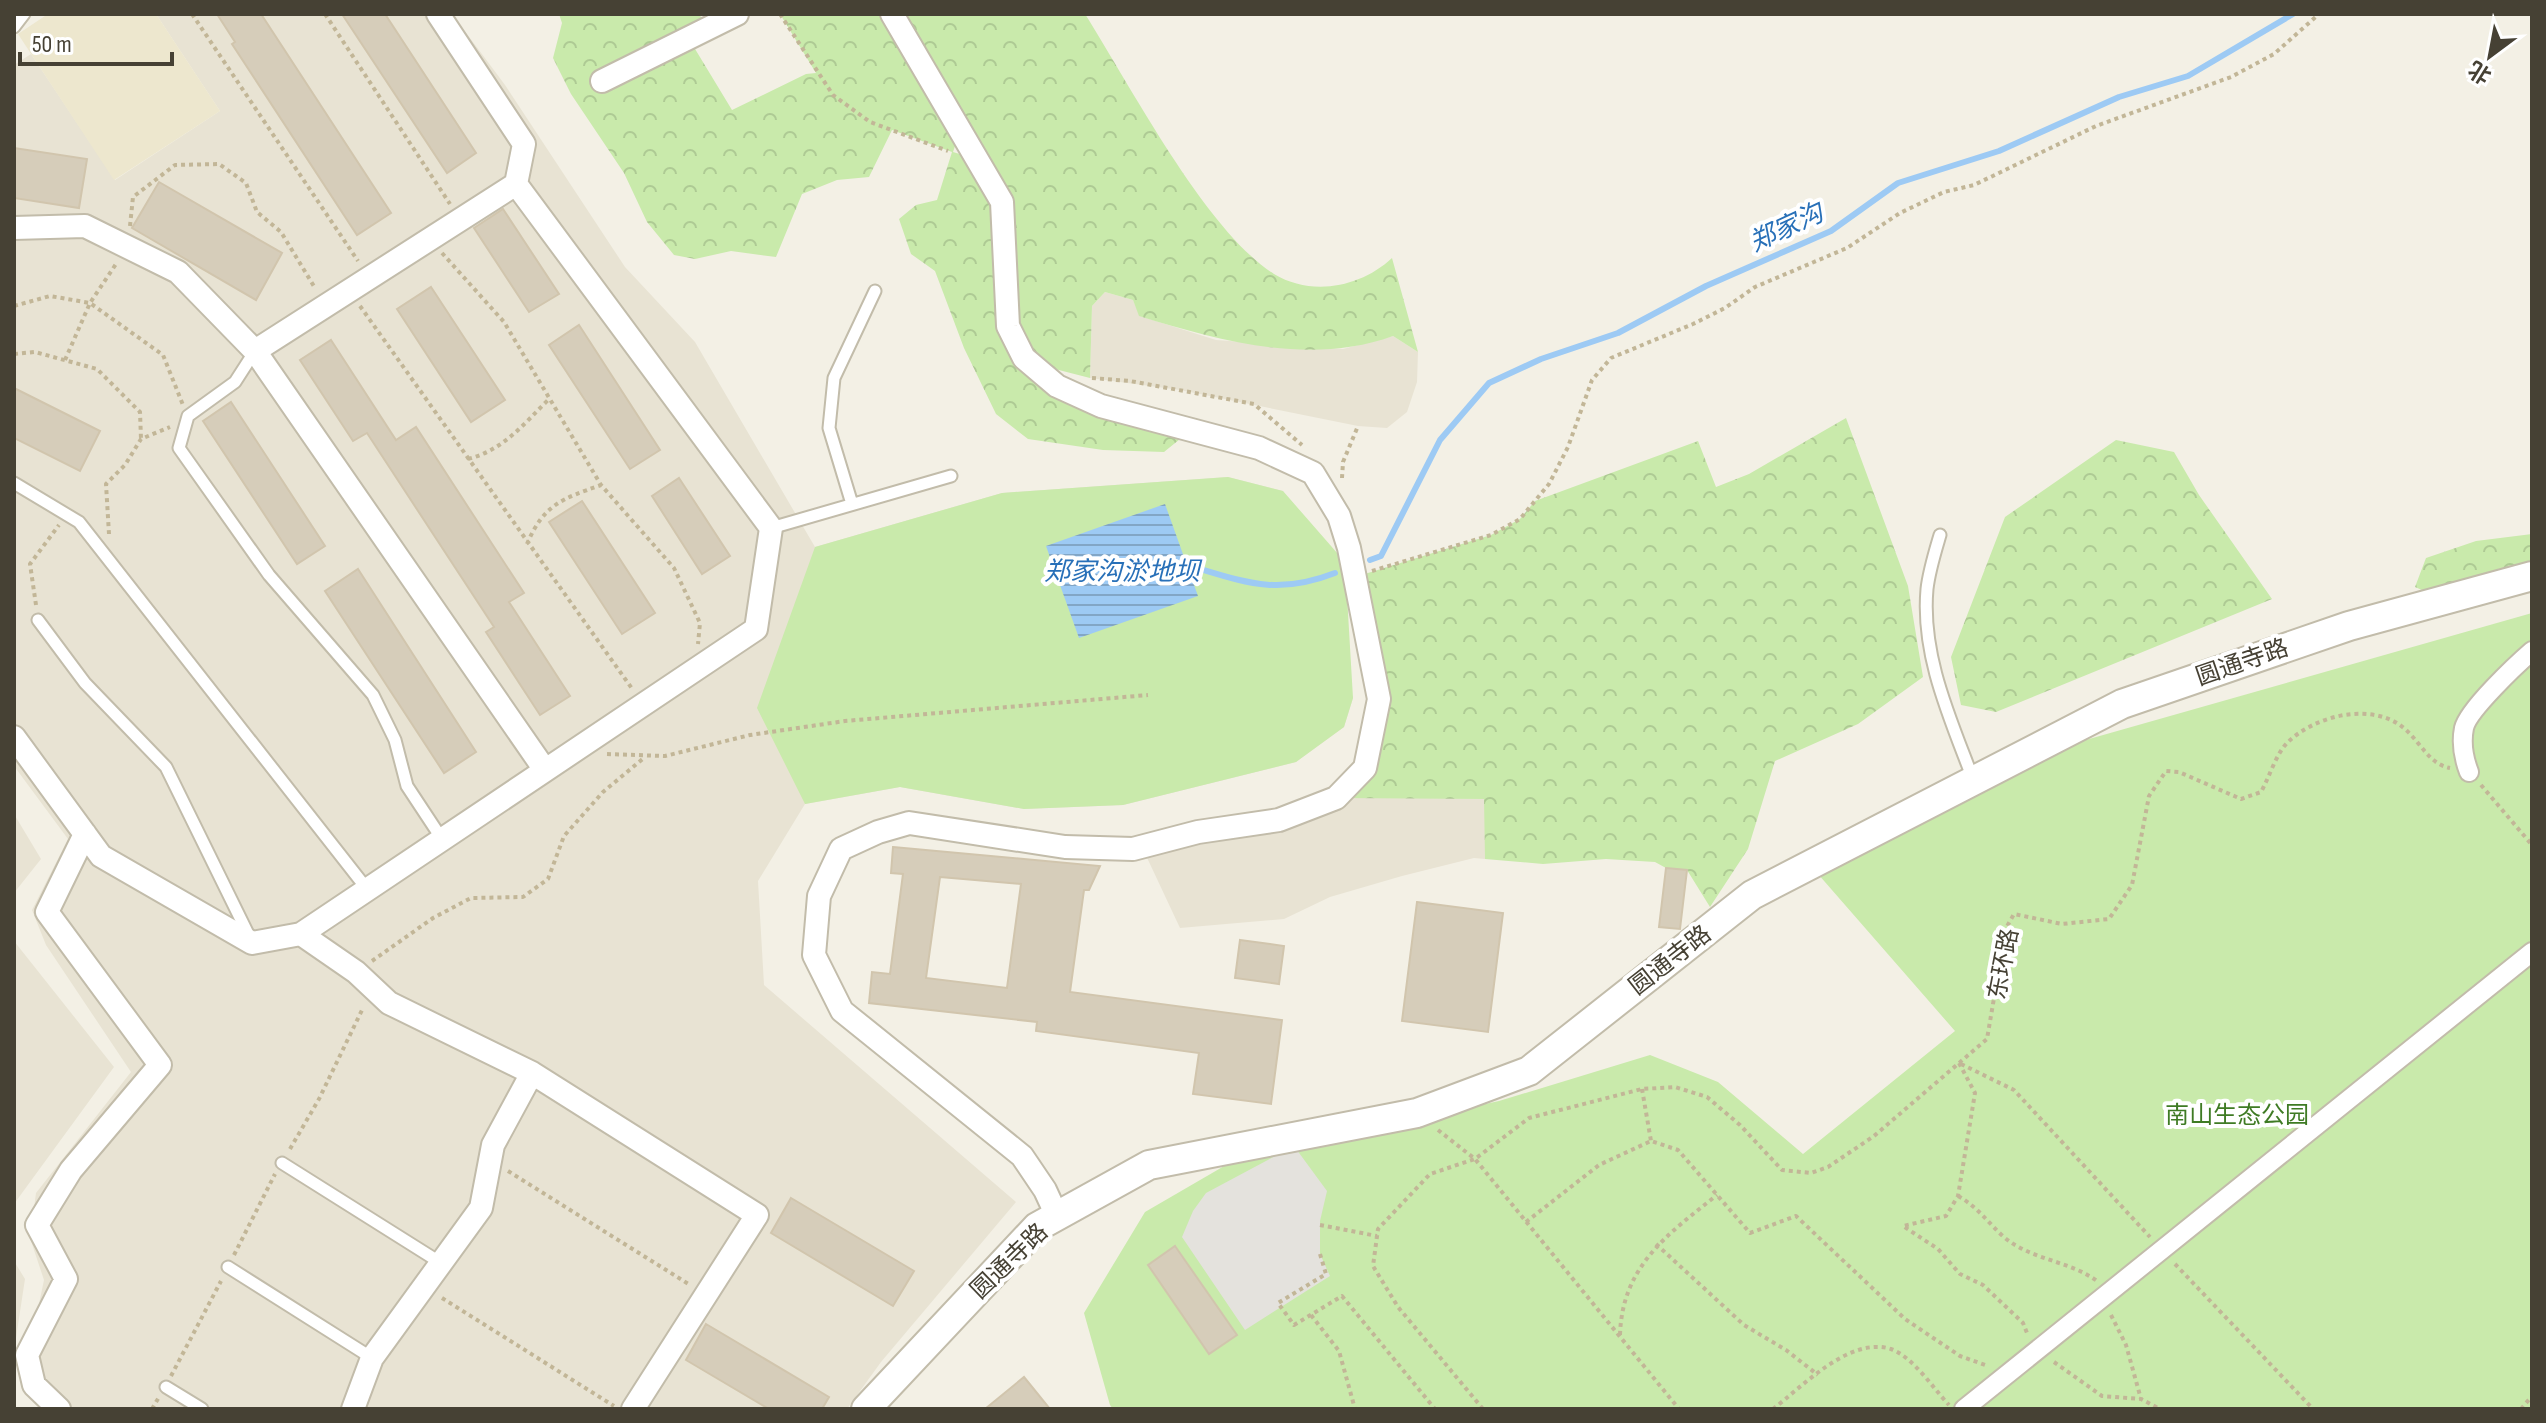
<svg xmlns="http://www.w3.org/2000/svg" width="2546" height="1423" viewBox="0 0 2546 1423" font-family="'Sofia Sans Condensed','Noto Sans SC',sans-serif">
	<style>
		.residential { fill: #e8e3d3 }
		.education { fill: #ede7ce }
		.forest { fill: url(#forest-crowns); fill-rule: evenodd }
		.park { fill: #c9eaab }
		.parking { fill: #e4e2dd }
		.water { fill: url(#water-rules) }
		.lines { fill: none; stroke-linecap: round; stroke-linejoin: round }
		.stream { stroke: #9dcaf4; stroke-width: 6 }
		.building { fill: #d6cdba; stroke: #d1c5ad; stroke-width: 2; fill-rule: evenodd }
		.service-casing { stroke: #c2bcaa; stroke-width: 15 }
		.pedestrian-casing { stroke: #c2bcaa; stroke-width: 22 }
		.minor-casing { stroke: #c2bcaa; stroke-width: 26 }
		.tertiary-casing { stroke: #c2bcaa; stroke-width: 32 }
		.path { stroke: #c2b697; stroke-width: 4; stroke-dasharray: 4 4; stroke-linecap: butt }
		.service { stroke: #fff; stroke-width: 11 }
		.pedestrian { stroke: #fff; stroke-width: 18 }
		.minor { stroke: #fff; stroke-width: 22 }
		.tertiary { stroke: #fff; stroke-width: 28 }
		.labels { text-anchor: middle; stroke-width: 8; stroke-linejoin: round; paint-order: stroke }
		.street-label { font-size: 24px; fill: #464134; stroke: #fff }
		.park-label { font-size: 24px; fill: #3f7b24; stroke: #fff }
		.water-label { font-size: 26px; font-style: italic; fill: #2870b8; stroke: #fff }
	</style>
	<defs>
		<pattern id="forest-crowns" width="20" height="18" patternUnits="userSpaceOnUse" patternTransform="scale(2)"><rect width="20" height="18" fill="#c9eaab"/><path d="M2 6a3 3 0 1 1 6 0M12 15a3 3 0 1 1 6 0" fill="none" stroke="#aeca94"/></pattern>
		<pattern id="water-rules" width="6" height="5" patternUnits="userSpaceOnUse" patternTransform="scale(2)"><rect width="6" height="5" fill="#9dcaf4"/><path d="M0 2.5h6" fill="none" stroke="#82a6c6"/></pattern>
	</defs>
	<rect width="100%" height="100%" fill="#f3f0e5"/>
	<path class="residential" d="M156,14H452L505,85L625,267L695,342L815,547L1002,493L1228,477L1283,491L1353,698L1344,727L1296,762L1123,805L1024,809L900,787L805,804L758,881L764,985L1016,1202L881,1362L847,1409H44L22,1385L44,1280L30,1238L36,1193L131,1072L46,945L32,910L68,839L14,766V65L31,54L115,180L220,111Z
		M1105,292L1133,300L1140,316L1216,340L1343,349L1393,336L1418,352L1417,382L1407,412L1387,428L1358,426L1180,390L1090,378L1092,306Z
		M1406,797L1485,799V859L1474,858L1402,876L1330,897L1284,919L1180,928L1142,847L1336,798Z
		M14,814L41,859L14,893Z
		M14,941L114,1067L14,1204Z
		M14,1261L25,1279L14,1351Z"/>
	<path class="education" d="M48,14H156L220,111L114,180L18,34Z"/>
	<path class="forest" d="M559,14H699L708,28L689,39L732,110L806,74L816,73L780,14H1085C1130,85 1206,231 1274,274C1312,297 1361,287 1392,258L1418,352L1393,336C1310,366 1220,341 1139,316L1133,300L1105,292L1092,306L1090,378L1051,368L1031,351L1017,321V286L1004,212L1008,325L1057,386L1190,431L1164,452L1103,450L1028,439L996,414L964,348L935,271L911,254L899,219L916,205L937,200L952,152L892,130L869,177L837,180L802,194L776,257L731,251L695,259L674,255L647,222L624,173L571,94L553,58L562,23ZM960,131L976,159L953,152Z
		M1846,418L1908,586L1923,677L1858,724L1775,761L1748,849L1710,907L1687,870L1666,868L1655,862L1606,859L1543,864L1485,859L1484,799L1336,798L1365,767L1379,699L1355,577L1491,535L1520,519L1535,501L1698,441L1716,487L1749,474Z
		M2116,440L2174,452L2199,495L2272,599L1996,712L1961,705L1951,657L2005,517Z
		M2532,534V565L2431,594L2415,587L2426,558L2476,541Z"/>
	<path class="park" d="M1228,477L1283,491L1345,562L1353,698L1344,727L1296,762L1123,805L1024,809L900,787L805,804L757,708L815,547L1002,493Z
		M2532,613V1409H1113L1110,1405L1084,1313L1145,1212L1238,1158L1499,1101L1650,1055L1718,1082L1803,1154L1955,1031L1818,874L2075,743Z"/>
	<path class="parking" d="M1294,1146L1327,1191L1320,1221V1254L1330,1276L1245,1330L1182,1237L1193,1211L1206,1193Z"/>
	<path class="water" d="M1165,504L1198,596L1079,638L1046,546Z"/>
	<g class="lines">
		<path class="stream" d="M1370,560L1381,556L1440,440L1489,383L1541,359L1618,333L1706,286L1831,231L1898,183L1999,151L2119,97L2188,76L2293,14
			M1187,565C1245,582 1276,596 1335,573"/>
	</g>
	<path class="building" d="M217,14H261L391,213L357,235L232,44L235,42Z
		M342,14H385L476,153L447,173Z
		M14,148L87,159L79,208L14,198Z
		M159,182L282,253L256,300L132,228Z
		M503,209L559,294L529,312L474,228Z
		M431,287L505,400L471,422L397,309Z
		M579,325L660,450L630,469L549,345Z
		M331,340L396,440L416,427L524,593L509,602L570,696L540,715L486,632L494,627L367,433L353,441L300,360Z
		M14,388L100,431L80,471L14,438Z
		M231,402L325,546L297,564L203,421Z
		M679,478L730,556L702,574L652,496Z
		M582,501L655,613L622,634L549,522Z
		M358,569L476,752L444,773L325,591Z
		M893,847L1100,866L1089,890H1084L1070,992L1282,1020L1271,1104L1193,1094L1199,1053L1036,1031L1037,1022L869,1003L872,972L890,974L903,874L891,873ZM940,877L1021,884L1007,988L926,978Z
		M1666,868L1687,870L1680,929L1659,927Z
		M1417,902L1503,913L1488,1032L1402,1021Z
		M1240,940L1284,946L1279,984L1235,978Z
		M791,1198L914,1271L893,1306L771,1233Z
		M1175,1246L1237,1335L1209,1354L1148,1265Z
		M706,1324L829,1397L822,1409H769L686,1360Z
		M1024,1377L1050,1409H985Z"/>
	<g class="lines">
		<defs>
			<path id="service" d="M14,27L24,14
				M255,351L235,382L188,416L179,448L269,575L373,695L395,740L407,786L442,839
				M14,483L79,522L367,889
				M852,504L829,428L834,378L875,291
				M771,528L951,476
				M1940,535C1935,552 1929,571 1927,589C1921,655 1950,718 1973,779
				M38,620L85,683L166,767L250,938
				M282,1163L441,1263
				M228,1267L372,1358
				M166,1387L202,1409"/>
			<path id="pedestrian" d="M2469,772C2464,759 2461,743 2464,728C2468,710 2517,664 2532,651
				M1964,1409L2532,952"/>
			<path id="minor" d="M438,14L524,144L516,184
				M892,14L1002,202L1008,326L1024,358L1057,386L1101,406L1259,448L1313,473L1339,516L1349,548L1379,699L1365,768L1336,798L1279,820L1198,832L1133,849L1065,847L909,823L878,832L841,849L819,896L814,955L842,1011L1022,1156L1045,1190L1057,1216
				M602,81L737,14
				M14,228L85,226L178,272L255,351L545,770
				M14,737L101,856L252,943L301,934L756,629L771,528L516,184L255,351
				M301,934L356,972L389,1003L532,1073L757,1215L633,1409
				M59,1409L34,1385L27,1355L66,1279L37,1225L71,1170L160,1065L47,912L85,834
				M353,1409L372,1358L481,1208L493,1145L532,1073"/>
			<path id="tertiary" d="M866,1409L1037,1227L1149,1165L1417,1113L1529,1071L1752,895L2122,704L2349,626L2532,576"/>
		</defs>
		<use href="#service" class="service-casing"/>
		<use href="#pedestrian" class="pedestrian-casing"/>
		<use href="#minor" class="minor-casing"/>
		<use href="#tertiary" class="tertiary-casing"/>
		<path class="path" d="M192,14L358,261
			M325,14L450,204
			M780,14L833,95L870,122L948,151
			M130,226L133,197L175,165L219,164L246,183L257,212L281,232L315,288
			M442,253L504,322L601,485L674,568L700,623L698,644
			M14,306L50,296L90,303L163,355L183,405
			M360,306L633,690
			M14,354L35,352L97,369L140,412L141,439
			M65,360L90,303L116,264
			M1092,378L1130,381L1254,404L1302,445
			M468,459C503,450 523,425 548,400
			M1342,478L1343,462L1358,426
			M109,534L106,484L125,465L141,439L170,427
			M527,544C544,504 562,499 601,485
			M1372,571L1491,535L1520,519L1549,484L1568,447L1592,380L1611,358L1693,324L1725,308L1755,287L1847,248L1900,213L1944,192L1974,185L2096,126L2231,77L2274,54L2319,14
			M36,605L30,564L59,525
			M607,754L665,756L750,735L845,721L1148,695
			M2481,785L2532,845
			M372,961L433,918L471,898L523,897L548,879L564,836L603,792L645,757
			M1959,1063L1975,1093L1958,1196L1946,1216L1903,1226L1938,1249L1960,1274L1983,1285L2023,1323L2027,1333
			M1961,1064L2014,1090L2150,1237
			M1642,1089L1651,1141
			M1438,1130L1475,1159L1679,1409
			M290,1149L319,1099L363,1008
			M508,1171L690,1285
			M1958,1196C1978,1207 1988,1223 2005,1238C2032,1260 2070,1261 2097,1281
			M1526,1222L1599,1165L1651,1141L1678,1150L1750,1233L1796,1216L1905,1319L1960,1356L1988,1366
			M1320,1225L1377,1236
			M1656,1244L1744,1325L1786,1350L1818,1375
			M1320,1254L1326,1274L1278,1303L1294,1325L1342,1296L1435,1409
			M234,1255L275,1174
			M2175,1264L2313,1409
			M442,1298L614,1406
			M1311,1315L1339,1351L1355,1409
			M2111,1315L2126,1345L2141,1399
			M1620,1335C1622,1266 1668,1234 1717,1195
			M2054,1362L2102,1396L2141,1399L2160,1409
			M171,1376L221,1281
			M152,1409L159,1397
			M1483,1409L1398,1307L1373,1266L1378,1229L1430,1174L1475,1159L1529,1118L1642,1089L1675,1087L1707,1097L1740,1125L1782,1170L1811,1173L1828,1167L1874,1136L1987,1039L2006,928L2014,914L2062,924L2109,919L2132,885L2149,796L2166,771L2179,772L2241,799L2261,792C2269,778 2276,754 2287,743C2315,715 2373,701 2405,729C2421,743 2429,764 2450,768
			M1773,1409C1803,1386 1850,1336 1891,1349C1913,1357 1933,1388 1949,1405
			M2521,1409L2532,1396"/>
		<use href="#service" class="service"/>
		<use href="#pedestrian" class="pedestrian"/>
		<use href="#minor" class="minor"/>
		<use href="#tertiary" class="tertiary"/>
	</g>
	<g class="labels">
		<g class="street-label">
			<text transform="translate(2242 662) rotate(-19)" y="8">圆通寺路</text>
			<text transform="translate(1670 960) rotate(-38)" y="8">圆通寺路</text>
			<text transform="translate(2003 964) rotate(-79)" y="8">东环路</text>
			<text transform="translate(1009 1261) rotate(-44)" y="8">圆通寺路</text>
		</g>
		<g class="park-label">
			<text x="2237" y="1123">南山生态公园</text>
		</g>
		<g class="water-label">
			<text transform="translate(1786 227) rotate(-25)" y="9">郑家沟</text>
			<text x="1122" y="580">郑家沟淤地坝</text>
		</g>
	</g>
	<rect width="2546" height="1423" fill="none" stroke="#464134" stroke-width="32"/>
	<g transform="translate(2490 56) rotate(212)" stroke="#ffffff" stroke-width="6" paint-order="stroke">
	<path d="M0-6L14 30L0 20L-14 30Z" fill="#464134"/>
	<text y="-12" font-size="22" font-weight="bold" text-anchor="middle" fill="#464134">北</text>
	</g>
	<path d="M20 52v12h152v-12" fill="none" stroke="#464134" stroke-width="4"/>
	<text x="32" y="52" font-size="24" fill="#464134" stroke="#ffffff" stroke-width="6" paint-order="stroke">50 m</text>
</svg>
